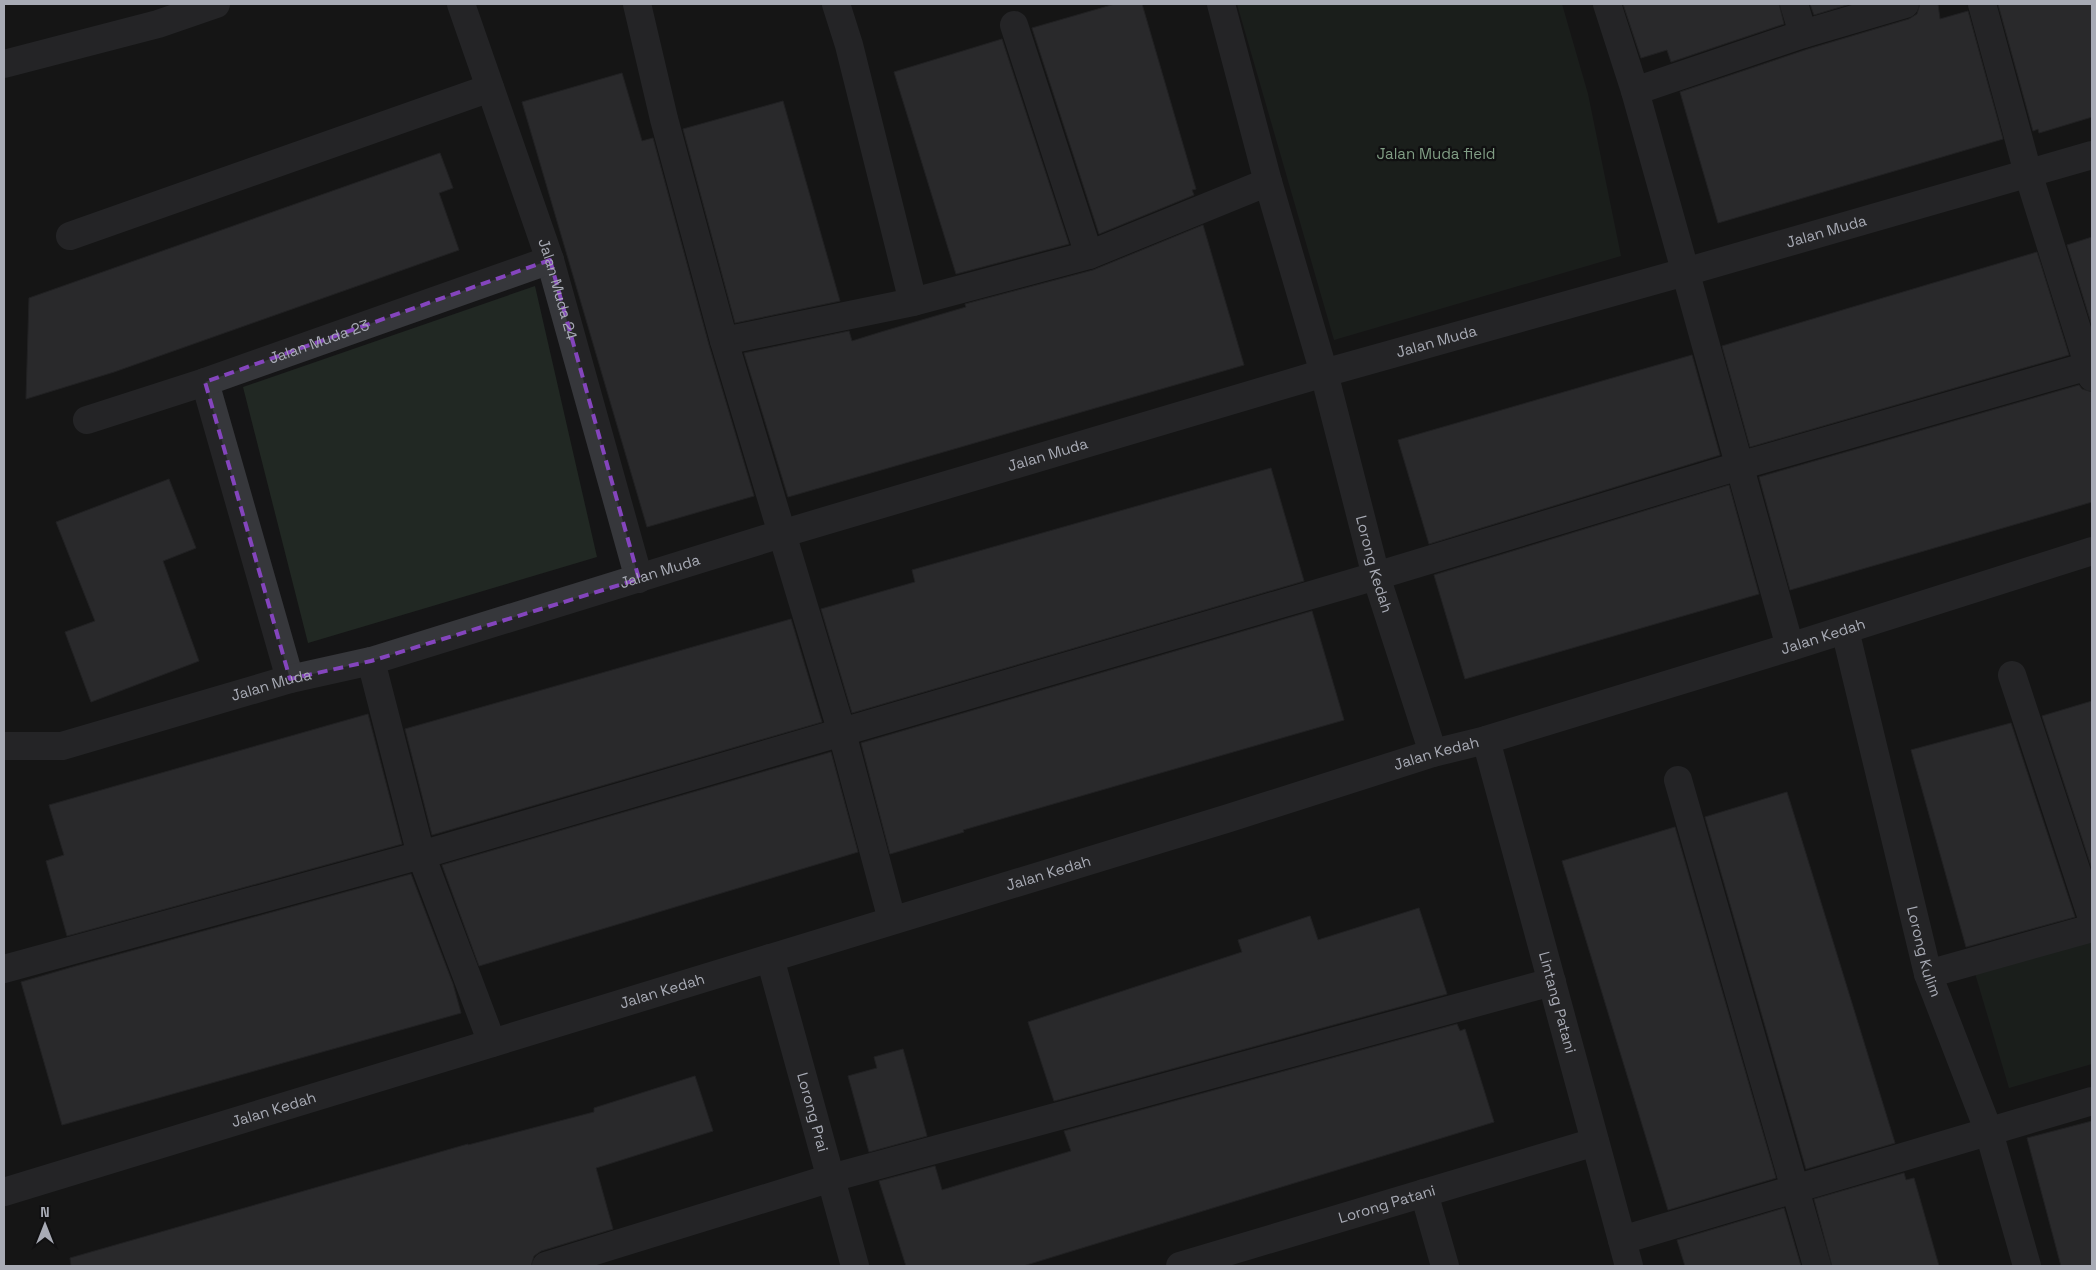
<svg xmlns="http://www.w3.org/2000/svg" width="2096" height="1270" viewBox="0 0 2096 1270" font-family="'Space Grotesk',sans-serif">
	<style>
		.green { fill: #212823 }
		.building { fill: #424246; stroke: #2f2f32 }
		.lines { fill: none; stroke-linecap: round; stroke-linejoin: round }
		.minor { stroke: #36373b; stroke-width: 28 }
		.marked { fill: none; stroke: #8445bd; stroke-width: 4; stroke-dasharray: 10 6; stroke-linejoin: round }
		.labels { text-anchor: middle; stroke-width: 4.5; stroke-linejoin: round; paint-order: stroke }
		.park-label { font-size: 15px; fill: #819e85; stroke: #101011 }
		.street-label { font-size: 15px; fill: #a8abb5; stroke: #101011 }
	</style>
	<rect width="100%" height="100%" fill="#151516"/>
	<path class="green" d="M1237,4H1562L1588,94L1621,256L1334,340Z
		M535,286L597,557L308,643L243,387Z
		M2092,917V1064L2009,1088L1969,953Z"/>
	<path class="building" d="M1115,4H1142L1196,189L1192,190L1194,195L1099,234L1032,28Z
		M1623,4H1779L1784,24L1671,62L1667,50L1641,58Z
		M1810,4H1850L1814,15Z
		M1920,4H1938L1940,19L1968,11L2003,139L1718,223L1680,92L1808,49L1909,19L1917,14Z
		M1998,4H2092V117L2039,133L2038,129L2033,131Z
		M1002,39L1069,244L956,274L894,72Z
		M622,73L642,141L653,138L709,345L754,496L647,527L522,102Z
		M783,101L840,301L735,323L683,129Z
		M440,153L453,188L439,193L459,250L114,372L26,399L29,298Z
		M1203,225L1244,365L788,497L744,353L849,331L852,341L881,332L966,307L965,304L1093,270Z
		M2092,237V326L2067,245Z
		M2037,252L2069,355L1750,447L1722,346Z
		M1692,355L1720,455L1429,544L1398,440Z
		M2079,385L2082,389L2092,392V502L1790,590L1759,477Z
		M1271,468L1304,581L852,713L821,609L915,582L912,570Z
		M169,479L196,548L163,561L199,661L91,702L65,632L95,621L56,522Z
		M1729,485L1759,594L1465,679L1434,575Z
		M1312,611L1344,720L963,830L964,832L890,854L861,743Z
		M791,619L822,722L432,835L405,729Z
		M2092,701V869L2042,716Z
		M368,714L402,844L67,936L46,861L64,855L49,805Z
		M2011,723L2075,917L1966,947L1911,750Z
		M831,752L858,852L479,966L442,865Z
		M1787,792L1895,1143L1806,1169L1705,817Z
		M1675,827L1776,1178L1668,1210L1562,861Z
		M411,874L453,984L461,1013L62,1125L21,982L76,966Z
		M1419,908L1447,994L1054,1101L1028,1022L1242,952L1238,940L1310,916L1318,940Z
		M1457,1024L1460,1031L1465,1029L1494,1122L1023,1266H906L879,1181L935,1166L942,1190L1071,1151L1064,1131Z
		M903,1049L927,1136L869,1152L848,1076L877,1068L874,1057Z
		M695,1076L713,1131L596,1168L613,1229L541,1251L534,1256L531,1266H71L70,1258L468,1144V1145L594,1112V1108Z
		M2092,1121V1266H2061L2027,1138Z
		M1904,1173L1906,1180L1914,1178L1939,1266H1832L1814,1199Z
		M1784,1208L1801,1266H1685L1677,1240Z"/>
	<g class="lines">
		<g class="minor">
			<path id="s1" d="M461,4L550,260L639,579"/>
			<path d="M637,4L664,119L724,341L842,733L892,920"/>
			<path d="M836,4L849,45L913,302"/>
			<path d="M1221,4L1268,182"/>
			<path d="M1607,4L1635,91L1790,647"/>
			<path d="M1794,4L1803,34"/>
			<path d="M1982,4L2028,173L2092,377"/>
			<path d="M1014,25L1089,255"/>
			<path d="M4,64L158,24L216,4"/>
			<path d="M1635,91L1803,34L1905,4"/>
			<path d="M70,236L490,88"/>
			<path id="s2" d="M724,341L913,302L1089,255L1268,182L1324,373L1376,576L1433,753"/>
			<path d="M205,382L290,679"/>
			<path id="s3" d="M87,420L205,382L550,260"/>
			<path id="s4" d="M1845,630L1928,974L1989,1132L2027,1266"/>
			<path d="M371,661L421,855L492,1043"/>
			<path d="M2012,675L2092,918"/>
			<path id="s5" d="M1486,740L1629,1266"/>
			<path id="s6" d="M4,746H62L290,679L371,661L781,534L1324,373L1685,272L2092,155"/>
			<path d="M1678,780L1817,1266"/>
			<path id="s7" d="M770,958L855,1266"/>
			<path d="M4,969L421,855L1376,576L1739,466L2092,365"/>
			<path d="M1928,974L2092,928"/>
			<path id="s8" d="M4,1192L1229,818L1433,753L1486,740L1790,647L2092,551"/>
			<path d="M1424,1193L1445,1266"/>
			<path d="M1622,1240L2092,1101"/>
			<path d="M546,1266L831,1178L1552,982"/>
			<path id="s9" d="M1180,1266L1595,1142"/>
		</g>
	</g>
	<path d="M0 0H2096V1270H0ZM550,260L639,579L371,661L290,679L205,382Z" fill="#151516" fill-opacity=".55" fill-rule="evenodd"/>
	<path class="marked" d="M550,260L639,579L371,661L290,679L205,382Z"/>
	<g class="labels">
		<g class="park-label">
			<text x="1436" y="159">Jalan Muda field</text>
		</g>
		<g class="street-label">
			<text dy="5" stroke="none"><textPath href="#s6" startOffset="1896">Jalan Muda</textPath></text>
			<text dy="5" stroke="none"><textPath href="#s1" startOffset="301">Jalan Muda 24</textPath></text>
			<text dy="5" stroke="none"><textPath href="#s3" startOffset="245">Jalan Muda 23</textPath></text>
			<text dy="5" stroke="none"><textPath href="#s6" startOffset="1491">Jalan Muda</textPath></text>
			<text dy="5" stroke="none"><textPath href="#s6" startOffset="1086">Jalan Muda</textPath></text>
			<text dy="5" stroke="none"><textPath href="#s2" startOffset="965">Lorong Kedah</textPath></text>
			<text dy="5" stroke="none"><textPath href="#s6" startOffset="681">Jalan Muda</textPath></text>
			<text dy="5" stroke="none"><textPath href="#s8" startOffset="1902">Jalan Kedah</textPath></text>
			<text dy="5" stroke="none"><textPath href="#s6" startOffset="276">Jalan Muda</textPath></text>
			<text dy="5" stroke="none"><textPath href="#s8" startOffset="1498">Jalan Kedah</textPath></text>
			<text dy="5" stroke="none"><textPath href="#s8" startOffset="1092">Jalan Kedah</textPath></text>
			<text dy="5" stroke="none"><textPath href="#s4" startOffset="331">Lorong Kulim</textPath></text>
			<text dy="5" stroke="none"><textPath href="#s8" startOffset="688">Jalan Kedah</textPath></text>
			<text dy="5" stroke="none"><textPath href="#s5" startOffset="272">Lintang Patani</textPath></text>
			<text dy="5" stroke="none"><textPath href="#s8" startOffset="282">Jalan Kedah</textPath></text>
			<text dy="5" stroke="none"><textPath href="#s7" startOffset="160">Lorong Prai</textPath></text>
			<text dy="5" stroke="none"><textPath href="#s9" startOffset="216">Lorong Patani</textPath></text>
		</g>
	</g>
	<rect width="2096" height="1270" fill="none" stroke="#a8abb5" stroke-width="10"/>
	<g transform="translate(45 1225)" stroke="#101011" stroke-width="4" paint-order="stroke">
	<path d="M0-4L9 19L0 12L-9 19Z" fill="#a8abb5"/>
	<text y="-8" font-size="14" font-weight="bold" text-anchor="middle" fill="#a8abb5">N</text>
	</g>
</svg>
